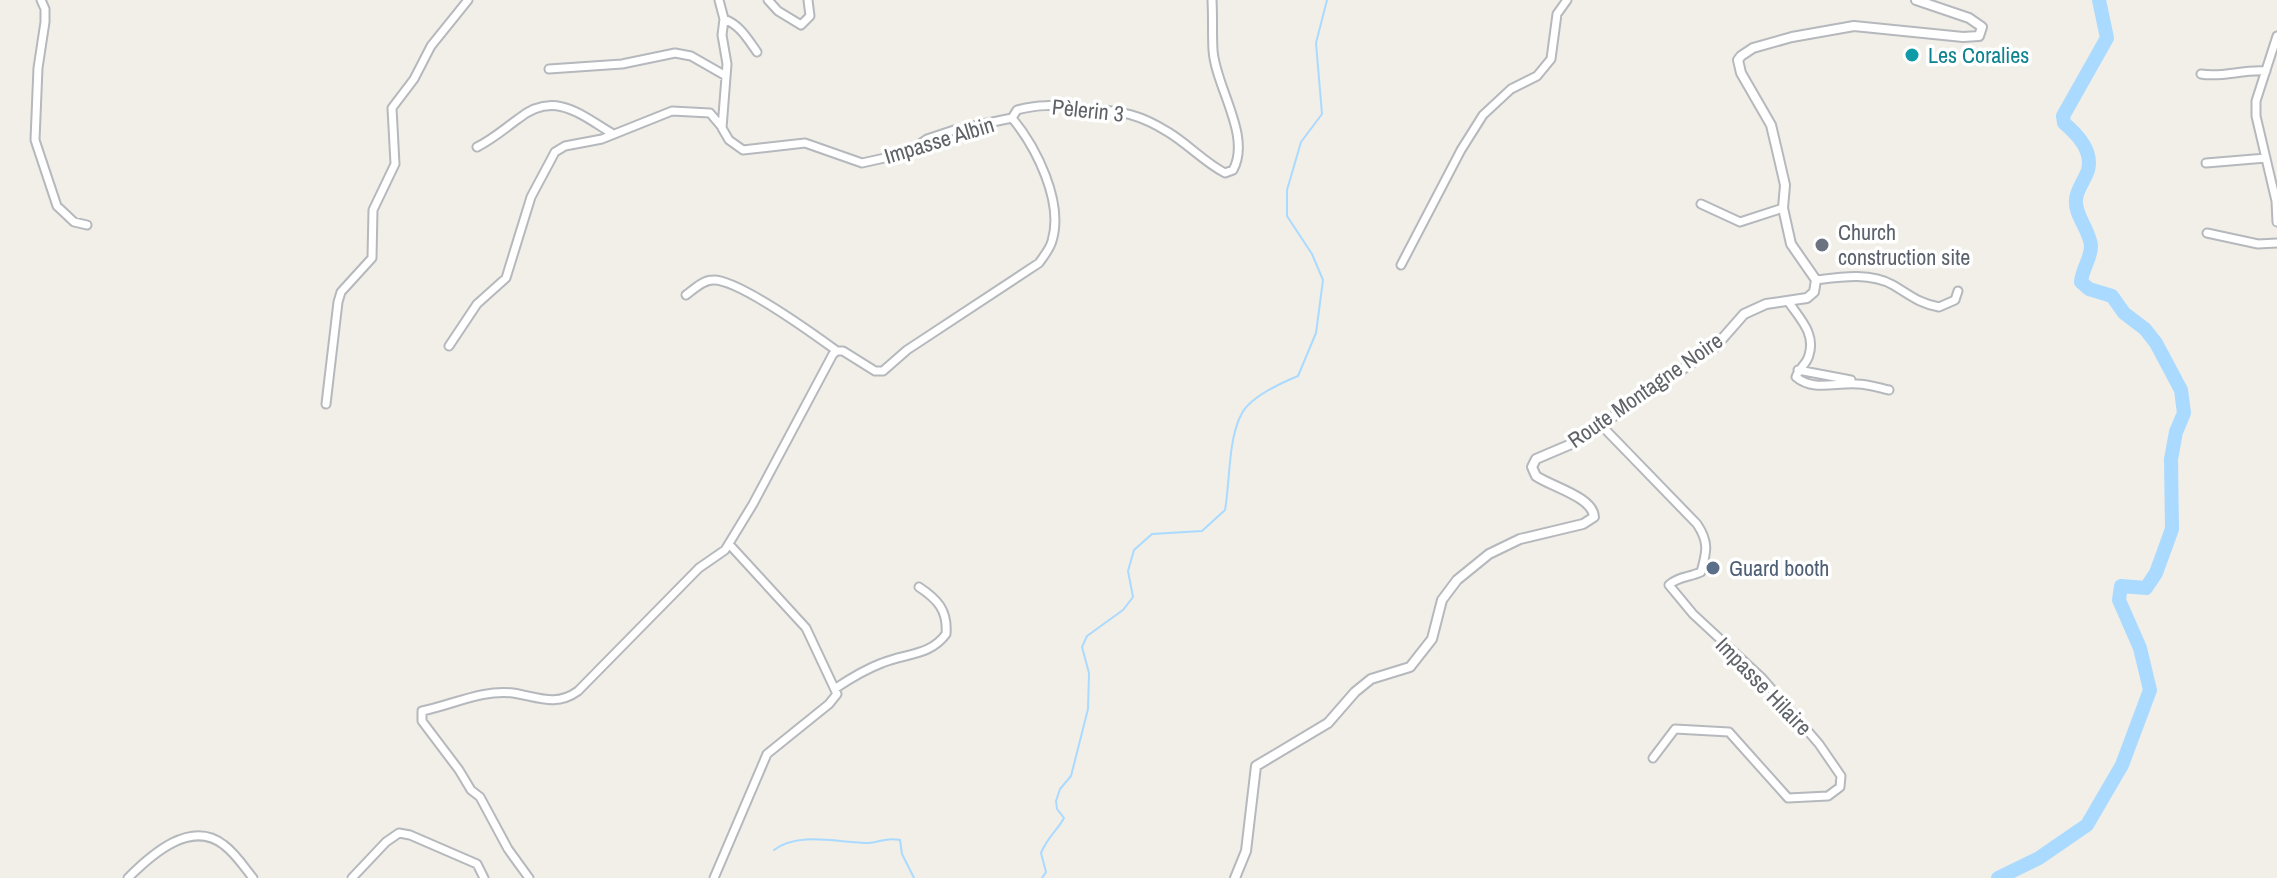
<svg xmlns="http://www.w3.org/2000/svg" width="2277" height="878" viewBox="0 0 2277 878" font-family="'Archivo Narrow',sans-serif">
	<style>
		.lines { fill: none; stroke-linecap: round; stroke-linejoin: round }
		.stream { stroke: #aadaff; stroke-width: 2 }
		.river { stroke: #aadaff; stroke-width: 14 }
		.minor-casing { stroke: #b5b8bc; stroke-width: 11 }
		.tertiary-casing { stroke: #b5b8bc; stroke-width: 12 }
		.minor { stroke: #fff; stroke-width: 7 }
		.tertiary { stroke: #fff; stroke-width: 8 }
		.culture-dot { fill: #0f9aa8; stroke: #fff; stroke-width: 3 }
		.worship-dot { fill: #6b7280; stroke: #fff; stroke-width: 3 }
		.service-dot { fill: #5c6f8a; stroke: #fff; stroke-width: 3 }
		.labels { text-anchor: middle; stroke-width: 7; stroke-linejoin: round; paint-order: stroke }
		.culture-label { font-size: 22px; fill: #0d838f; stroke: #fff; text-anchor: start }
		.street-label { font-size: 22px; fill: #5f6368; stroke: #fff }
		.worship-label { font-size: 22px; fill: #5b616d; stroke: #fff; text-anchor: start }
		.service-label { font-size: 22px; fill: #4e5e75; stroke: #fff; text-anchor: start }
	</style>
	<rect width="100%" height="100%" fill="#f1efe8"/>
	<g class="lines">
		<path class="stream" d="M774,850C799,831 839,843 869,843C882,842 885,837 900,840L902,854L914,878
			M1042,878L1046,872L1041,853C1048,836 1057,831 1064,818L1057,809L1056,801L1060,789L1071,776L1088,709L1089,673L1082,647L1087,636L1123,610L1133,597L1128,571L1134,550L1152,534L1202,531L1225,510C1230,483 1228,440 1241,415C1249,398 1281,383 1298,376L1316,333L1323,280L1312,254L1287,216V190L1301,142L1322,114L1316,43L1327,0"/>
		<path class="river" d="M1998,878L2039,858L2087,825L2122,765L2150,690L2140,648L2119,600L2121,586L2146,588L2156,573L2172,529L2171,459L2176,432L2184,413L2181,390L2156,343L2145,329L2124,313L2112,296L2089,289L2081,282C2082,269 2091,259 2091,246C2090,230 2074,215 2076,199C2077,189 2085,180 2088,170C2093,151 2078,135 2064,123L2063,116L2107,38L2099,0"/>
		<defs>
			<path id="minor" d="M41,0L45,9V22L38,68L35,140L57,206L74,222L87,225
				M719,0L724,19L722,35L727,64L722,128L729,140L743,150L805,143L862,163L907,153L927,139L954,130L1012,118
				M768,0L778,11L801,25L810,16L808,0
				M724,19C740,25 747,38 757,52
				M2277,36L2256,101V116L2276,201L2277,222
				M549,69L622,64L675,53L691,56L726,76
				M2201,74C2222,78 2243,69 2266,71
				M477,147C493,139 504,129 518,119C554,90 580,114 613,134
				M2206,163L2266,158
				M1701,204L1740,222L1783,208
				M2207,233L2258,244L2277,243
				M1401,265L1461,150L1483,115L1511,89L1537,76L1551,59L1557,14L1567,0
				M1816,280C1840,277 1870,272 1893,285C1910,295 1918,303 1939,307L1955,300L1958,291
				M686,295C694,289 703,280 713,280C738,279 815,335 837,351H843L875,371H883L907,350L1039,263C1043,257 1050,249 1052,241C1064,202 1036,147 1012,118L1017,110C1046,102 1063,107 1091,109C1122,111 1141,115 1168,132C1188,144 1204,162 1225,173L1233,170C1252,136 1215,86 1213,50C1212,33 1213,17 1212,0
				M1788,301C1799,318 1816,333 1809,355C1807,364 1799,368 1796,377C1814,392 1836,382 1858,384C1868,384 1879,388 1889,390
				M449,346L477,304L506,278L531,197L555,152L565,146L602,139L672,111L710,113L721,126
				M1798,370L1851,380
				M326,404L338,302L341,292L372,258L373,210L395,164L392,108L414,79L431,46L468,0
				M1601,425L1697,524C1709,542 1707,551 1701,572C1690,577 1677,577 1669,585L1693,614L1762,678L1819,744L1841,776L1840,787L1828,796L1788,798L1729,732L1675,729L1653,758
				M836,688C851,678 866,669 882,663C906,653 930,656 946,634C948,610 937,599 919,587
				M128,878C152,854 191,819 224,845C236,854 244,867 253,878
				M352,878L386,842L399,833L410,835L477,864L484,878
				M529,878L508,849L480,797L471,790L459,770L422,721V711C452,705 483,689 513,693C538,697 556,707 578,691L699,568L725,550L753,504L833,354L837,351
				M714,878L767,754L829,704L837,694L806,628L729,544"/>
			<path id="tertiary" d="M1235,878L1246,851L1256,766L1328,723L1355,692L1371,679L1410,667L1432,639L1442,600L1457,580L1489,554L1520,539L1583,524L1594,517C1593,497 1552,487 1536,476L1532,467L1536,459L1576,442L1715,347L1744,314L1766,304L1807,298L1814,292L1816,280L1791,244L1783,208L1785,185L1776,146L1771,125L1741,73L1738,60L1741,56L1753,48L1792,37L1854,26L1963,37L1979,36L1982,27L1969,18L1916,0"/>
		</defs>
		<use href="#minor" class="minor-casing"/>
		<use href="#tertiary" class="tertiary-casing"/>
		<use href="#minor" class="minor"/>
		<use href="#tertiary" class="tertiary"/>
	</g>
	<circle class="culture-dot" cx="1912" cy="55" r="8"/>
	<circle class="worship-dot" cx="1822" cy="245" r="8"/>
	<circle class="service-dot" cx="1713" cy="568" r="8"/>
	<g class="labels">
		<g class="culture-label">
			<text x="1928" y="63">Les Coralies</text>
		</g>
		<g class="street-label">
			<text transform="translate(1088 110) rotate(6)" y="8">Pèlerin 3</text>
			<text transform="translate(939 140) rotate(-17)" y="8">Impasse Albin</text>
			<text transform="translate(1645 390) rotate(-35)" y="8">Route Montagne Noire</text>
			<text transform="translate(1764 686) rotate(46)" y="8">Impasse Hilaire</text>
		</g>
		<g class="worship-label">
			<text x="1838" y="240">Church<tspan x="1838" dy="25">construction site</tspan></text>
		</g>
		<g class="service-label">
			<text x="1729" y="576">Guard booth</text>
		</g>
	</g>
</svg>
